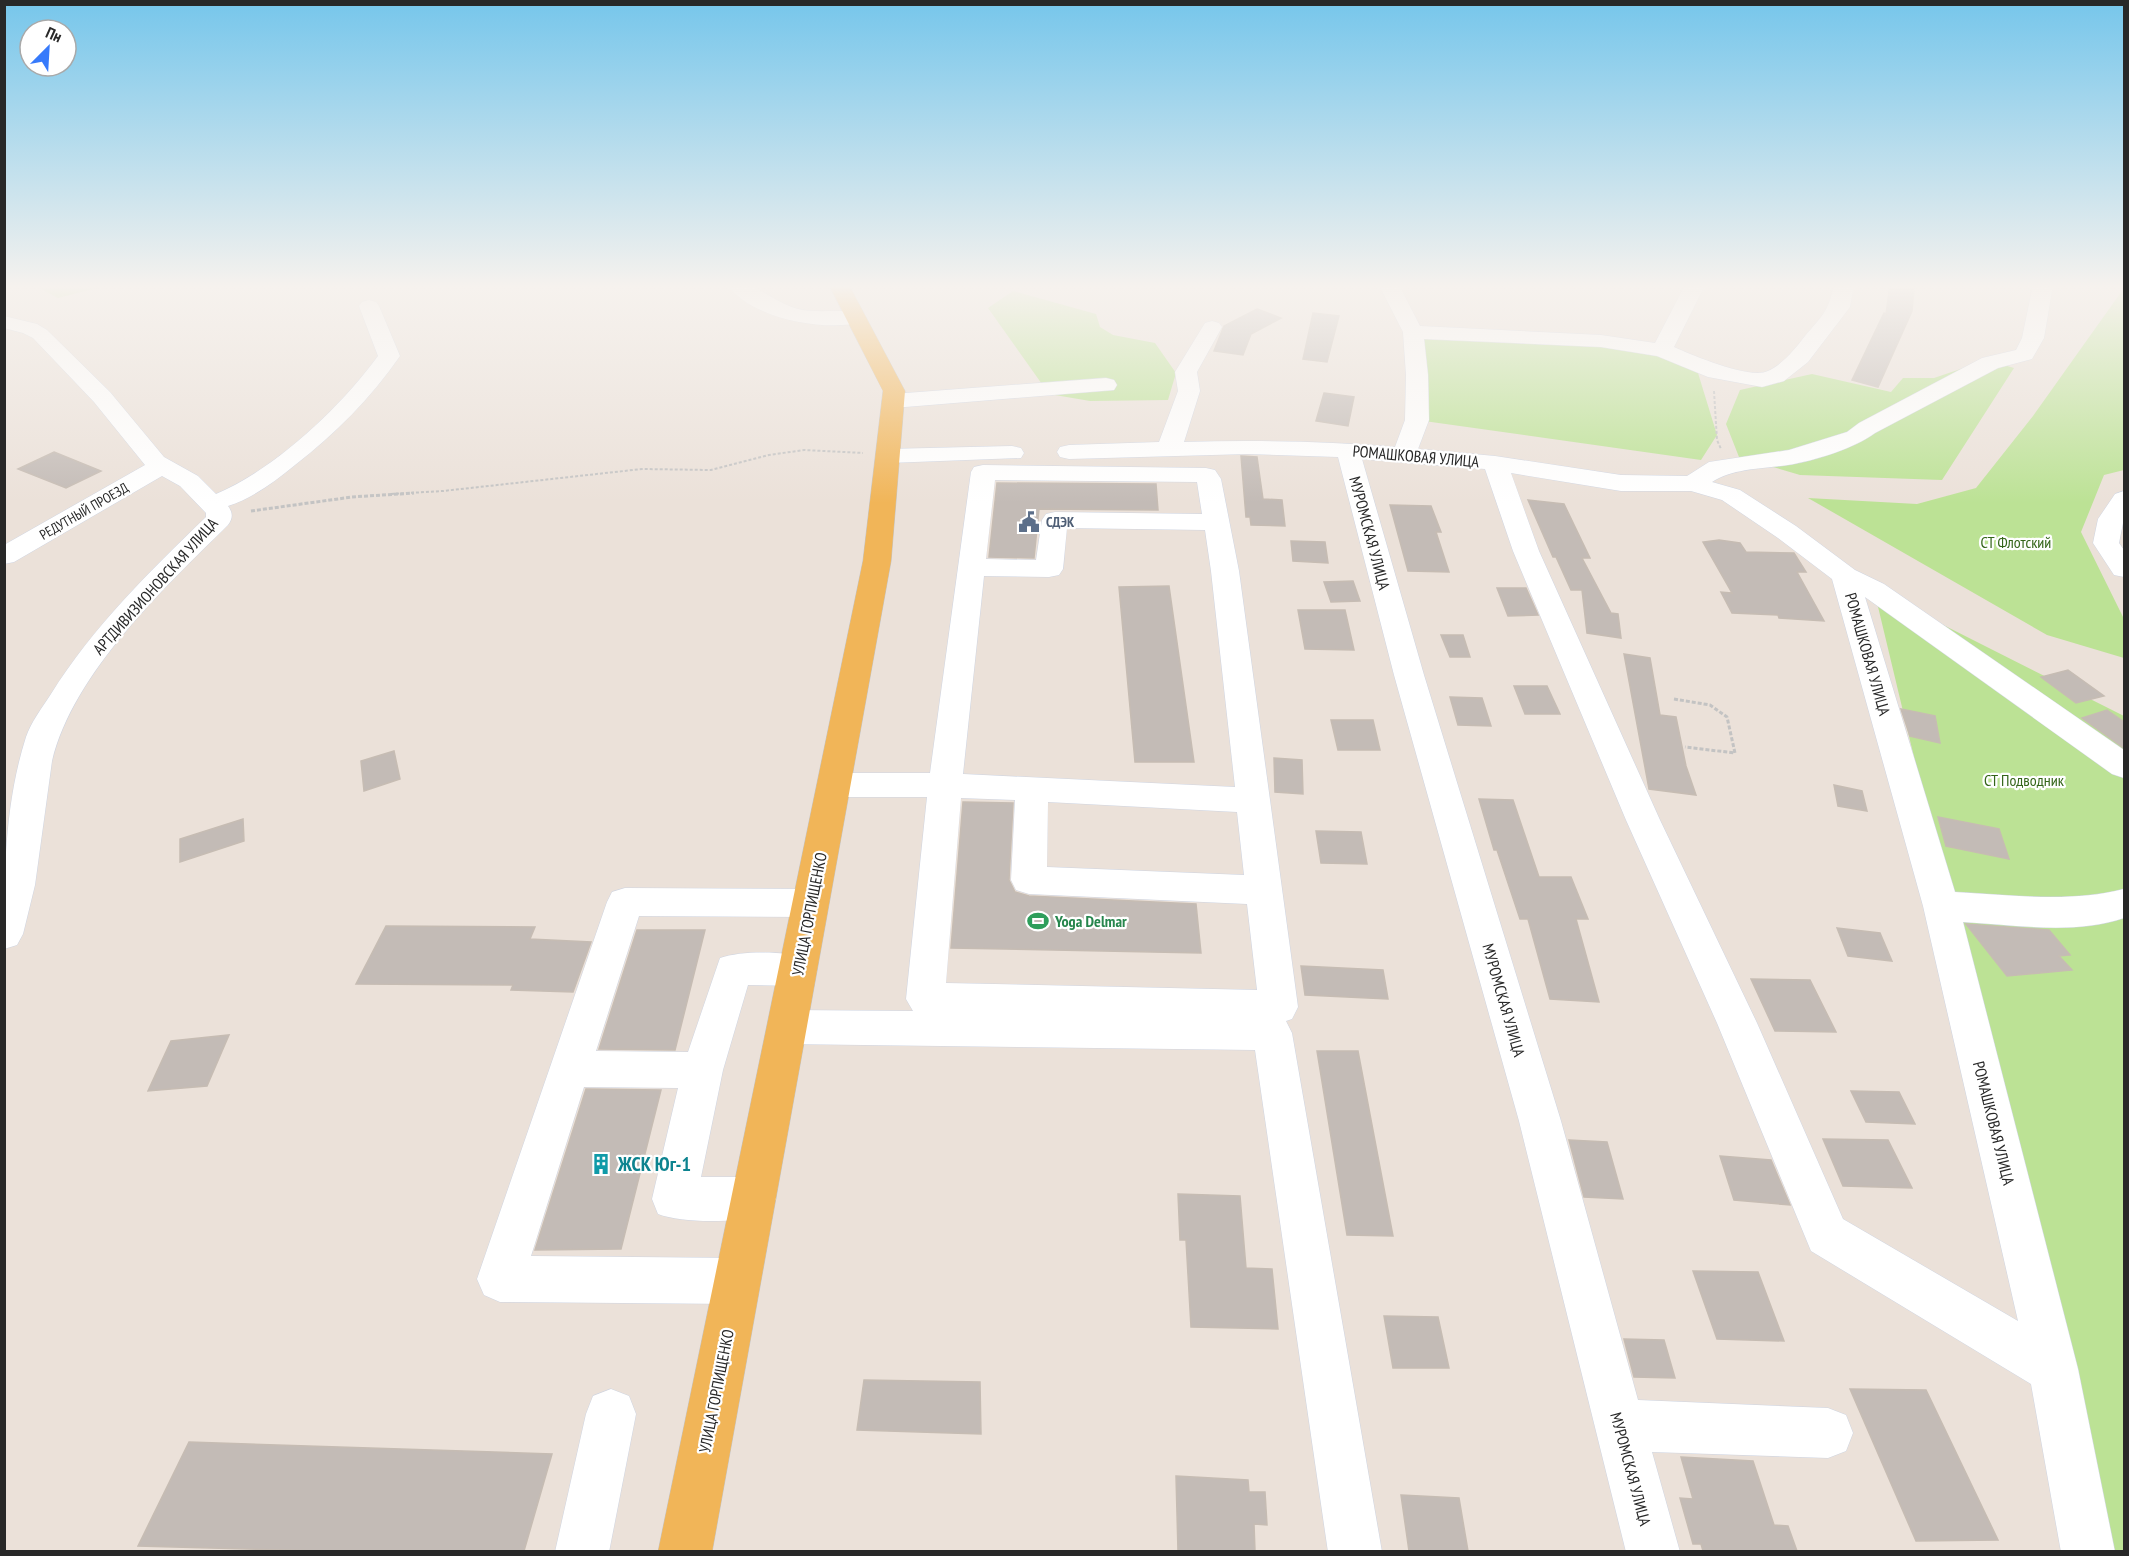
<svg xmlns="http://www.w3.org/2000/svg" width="2129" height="1556" viewBox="0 0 2129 1556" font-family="'PT Sans Narrow',sans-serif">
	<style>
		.green { fill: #bce295 }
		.building { fill: #c3bbb6; stroke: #c6bcb3; stroke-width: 1.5 }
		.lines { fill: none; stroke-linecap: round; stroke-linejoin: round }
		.minor-casing { stroke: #cfd5e2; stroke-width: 1 }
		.major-casing { stroke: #c3c3c3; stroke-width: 1 }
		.path-far1 { stroke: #c3c3c3; stroke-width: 2; stroke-dasharray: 3 2; stroke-linecap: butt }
		.path { stroke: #c3c3c3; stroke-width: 3; stroke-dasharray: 4 2; stroke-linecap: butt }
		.minor { fill: #fff; fill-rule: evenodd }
		.major { fill: #f1b558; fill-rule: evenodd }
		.labels { text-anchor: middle; stroke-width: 4.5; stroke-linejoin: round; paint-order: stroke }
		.far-street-label { font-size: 14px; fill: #282828; stroke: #fff }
		.far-service-label { font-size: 14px; font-weight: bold; fill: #4e5e75; stroke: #fff; text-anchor: start }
		.street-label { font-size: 16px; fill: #282828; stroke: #fff }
		.park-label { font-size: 16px; fill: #346519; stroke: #fff }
		.leisure-label { font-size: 16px; font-weight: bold; fill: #27864d; stroke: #fff; text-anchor: start }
		.near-culture-label { font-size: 20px; font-weight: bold; fill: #0d838f; stroke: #fff; text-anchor: start }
	</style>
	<rect width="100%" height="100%" fill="#ebe1d9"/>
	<path class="green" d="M34,285H109L58,298Z
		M2124,288V470L2104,475L2081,532L2124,619V658L2047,635L1808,498L1917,504L1976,488L2033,416Z
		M1013,291L1096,314L1100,327L1113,335L1155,343L1176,373L1168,400L1090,401L1049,394L988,308Z
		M1413,332L1662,350L1698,373L1717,435L1701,460L1417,420Z
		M1987,360L2014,368L1942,480L1800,475L1739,457L1726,424L1740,390L1812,374L1891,392L1903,378H1934Z
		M1874,590L2124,716V1551H2104Z"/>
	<path class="building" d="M1890,285L1914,289L1912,311L1878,387L1852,380L1884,313L1886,314Z
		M1257,309L1281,318L1251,334L1243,355L1214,351L1224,326Z
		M1313,313L1339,316L1327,362L1303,359Z
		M1324,393L1354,397L1348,426L1316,421Z
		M54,452L101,471L66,488L18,469Z
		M1241,456L1257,457L1263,499L1282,500L1285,526L1251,525L1250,517H1246Z
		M997,483L1156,484L1158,510L1039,509L1034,558L989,557Z
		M1528,500L1564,504L1590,558H1582L1611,613L1618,614L1621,638L1587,633L1582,590H1571L1556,557H1553Z
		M1390,505L1431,506L1441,532H1436L1449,572L1408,571Z
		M1719,540L1740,543L1746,552L1794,553L1806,572H1797L1824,621L1779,618L1778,615L1732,613L1721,592L1732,593L1703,542Z
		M1291,541L1325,542L1328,563L1293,561Z
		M1353,581L1360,601L1331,602L1324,582Z
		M1169,586L1194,762H1135L1119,587Z
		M1497,588H1526L1538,615L1508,616Z
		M1298,610H1345L1354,650L1305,649Z
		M1441,635H1463L1470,657H1450Z
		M1624,654L1650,658L1660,715L1676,717L1686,766L1696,795L1649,789Z
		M2068,670L2104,696L2076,703L2041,677Z
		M1514,686H1547L1560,714H1525Z
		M1450,697L1482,698L1491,726L1458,725Z
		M1901,709L1935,716L1940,743L1910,736Z
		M2107,710L2124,722V748L2082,718Z
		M1331,720H1373L1380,750H1338Z
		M394,751L400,779L364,791L361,761Z
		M1274,758L1302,760L1303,794L1275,792Z
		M1834,785L1862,791L1867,811L1838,806Z
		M1479,799L1513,800L1539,877H1571L1588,919H1576L1599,1002L1550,999L1528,919H1520L1497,850H1494Z
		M963,802L1013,803L1009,880L1015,892L1029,896L1196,904L1201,953L951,948Z
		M1938,817L1999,829L2009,859L1946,846Z
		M243,819L244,841L180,862V839Z
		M1316,831L1361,832L1367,864L1321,863Z
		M1966,924L2049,930L2070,955L2059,956L2072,970L2007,976Z
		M386,926L535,927L530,939L591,942L573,992L511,990L513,985L356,984Z
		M1837,928L1880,933L1892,961L1848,956Z
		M637,930H705L675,1050L599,1049Z
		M1301,966L1383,970L1388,999L1305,995Z
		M1751,979L1810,980L1836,1032L1775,1031Z
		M229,1035L207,1086L148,1091L171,1041Z
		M1317,1051H1358L1393,1236L1347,1235Z
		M586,1089L661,1090L621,1249L535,1250Z
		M1851,1091L1899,1092L1915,1124L1866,1122Z
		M1823,1139L1888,1140L1912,1188L1843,1186Z
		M1569,1140L1607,1142L1623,1199L1584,1197Z
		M1720,1156L1771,1160L1790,1205L1734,1200Z
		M1178,1194L1240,1196L1246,1268L1272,1269L1278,1329L1191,1327L1186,1240H1180Z
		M1693,1271L1758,1272L1784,1341L1717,1339Z
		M1384,1316L1438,1317L1449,1368H1393Z
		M1624,1339L1664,1340L1675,1378L1634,1377Z
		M864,1380L980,1382L981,1434L857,1430Z
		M1850,1389L1926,1390L1998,1540L1916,1541Z
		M189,1442L552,1454L524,1551H315L138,1546Z
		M1681,1457L1753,1461L1774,1525L1788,1526L1797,1551H1703L1701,1544H1693L1680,1498L1693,1499Z
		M1176,1476L1248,1480L1249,1492H1265L1267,1525L1254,1524L1255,1551H1178Z
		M1401,1495L1459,1498L1468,1551H1409Z"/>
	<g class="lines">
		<defs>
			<path id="minor" d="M728,285C735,285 746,283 751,286C767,293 780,304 798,309C819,314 842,308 863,314L866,318L863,322C826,332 751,319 728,285Z
				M1379,285H1399L1420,326L1601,335L1655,343L1685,285H1705L1674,347C1692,355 1750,380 1768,371C1783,364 1795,349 1805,336C1823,315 1828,312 1834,285H1854L1850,307L1808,362L1784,381L1762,387L1708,377L1657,356L1601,347L1424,339L1428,375L1429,420L1418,449L1495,456L1621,475L1687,476L1709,462L1789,450L1847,432L1859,423L1982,358L2016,350L2022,338L2033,285H2053L2044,338L2032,359L1998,368L1875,433C1855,448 1814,461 1788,465C1763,469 1734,468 1712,482L1740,490L1796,526L1855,570L1884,584L2124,750V778L2112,774L1865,597L1955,892C2011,895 2070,903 2124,889V918C2075,935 2015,925 1963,922L2078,1369L2115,1552H2061L2031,1384L1811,1251L1717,1023L1626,820L1513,551L1485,469L1362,459L1424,675L1561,1121L1638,1400L1828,1408L1846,1415L1853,1433L1846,1451L1828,1458L1652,1452L1680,1552H1626L1519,1121L1394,675L1338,457L1247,454L1069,459L1060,457L1057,452L1060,447L1069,445L1159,442L1178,391L1175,372L1205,323L1212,321L1219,323L1222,327L1197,372L1200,391L1184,442C1254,440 1325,441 1395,447L1405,420L1406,375L1403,332ZM1511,473L1621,491H1691L1722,500L1778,538L1832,579L1923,906L2018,1321L1843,1219L1757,1023L1660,820L1539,551Z
				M369,300L376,302L379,306L400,356C370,399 336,433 295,465C274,482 253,498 228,506C233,513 233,518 228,525C165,587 73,673 52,761L35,885L23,934L17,945L4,949C4,878 4,806 26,737C31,722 42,708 51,694C93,627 149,572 206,517V513L180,486L162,476L14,562L4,564V545L145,465L94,402L33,338L23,333L4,328V316L37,324L47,330L110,392L164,457L198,476L216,494C275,469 340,408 378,356L359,306L362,302Z
				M1106,378L1114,380L1117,385L1114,390L893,408L885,406L882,401L885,396L893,394Z
				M1012,446L1021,448L1024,453L1021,458L888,463L879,461L876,456L879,451L888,449Z
				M983,465L1206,468L1215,470L1221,479L1239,571L1298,1007L1292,1019L1286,1021L1292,1033L1382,1552H1328L1255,1050L787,1044L773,1039L767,1027L773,1015L787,1010L913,1011L906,999L927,797H834L822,793L817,785L822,777L834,773H930L971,472L974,467ZM995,480L1197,482L1202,514L1055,512L1046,514L1042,520L1036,560L986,559ZM1067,528L1205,530L1211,571L1235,787L963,774L984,576L1049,577L1059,575L1063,569ZM961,798L1015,800L1011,880L1016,890L1029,894L1247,904L1257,990L946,983ZM1048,802L1237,812L1244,875L1047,867Z
				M2124,491V518L2119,543L2124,550V577L2114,575L2093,543L2098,519L2115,494Z
				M625,888L811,889L824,893L829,903L824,913L811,917L639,916L596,1051L688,1052L720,958C743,950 788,951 812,959L817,970L812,981L798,986L748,985L723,1070L701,1177H754L770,1183L776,1198L770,1213C744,1223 684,1224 658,1214L652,1199L678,1088L584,1087L531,1256L737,1258L753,1265L760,1281L753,1297L737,1304L500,1302L484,1295L477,1279L607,902L612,892Z
				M611,1389L629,1396L636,1414L609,1552H555L586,1414L593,1396Z"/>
			<path id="major" d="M829,285H849L905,391L891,561L712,1552H658L863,561L883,391Z"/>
		</defs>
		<use href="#minor" class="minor-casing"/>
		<use href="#major" class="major-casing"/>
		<path class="path-far1" d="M1714,391L1717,440L1721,449
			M391,494L443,491L642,469L711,470L769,455L804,450L863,453"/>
		<path class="path" d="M251,511L352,497L414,493
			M1674,699L1710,705L1727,717L1735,753L1685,747"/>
		<use href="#minor" class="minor"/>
		<use href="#major" class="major"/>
	</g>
	<linearGradient id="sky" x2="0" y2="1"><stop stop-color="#76c6eb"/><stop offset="0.57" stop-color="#f6f2ee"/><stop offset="1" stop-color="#f6f2ee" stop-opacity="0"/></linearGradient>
	<rect width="2129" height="503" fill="url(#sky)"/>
	<defs>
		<symbol id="civic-bare" viewBox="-9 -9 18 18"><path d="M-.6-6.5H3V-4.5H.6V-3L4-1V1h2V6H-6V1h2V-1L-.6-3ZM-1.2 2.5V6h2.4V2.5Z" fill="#5c6f8a" stroke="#fff" stroke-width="2.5" paint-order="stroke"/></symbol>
		<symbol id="stadium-bare" viewBox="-9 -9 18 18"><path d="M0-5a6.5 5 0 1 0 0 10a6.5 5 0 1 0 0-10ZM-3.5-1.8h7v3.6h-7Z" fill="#2e9e5b" stroke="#fff" stroke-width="2.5" paint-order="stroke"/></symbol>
		<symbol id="building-bare" viewBox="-9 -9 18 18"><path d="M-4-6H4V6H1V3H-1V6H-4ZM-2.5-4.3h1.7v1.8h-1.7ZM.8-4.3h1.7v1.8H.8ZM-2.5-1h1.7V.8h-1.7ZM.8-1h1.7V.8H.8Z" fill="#0f9aa8" stroke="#fff" stroke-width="2.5" paint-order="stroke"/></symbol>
	</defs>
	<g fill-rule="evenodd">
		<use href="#civic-bare" x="1014" y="507" width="30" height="30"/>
		<use href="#stadium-bare" x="1023" y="906" width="30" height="30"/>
		<use href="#building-bare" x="586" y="1149" width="30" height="30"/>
	</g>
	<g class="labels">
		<g class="far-street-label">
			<text transform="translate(84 511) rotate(-30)" y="5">РЕДУТНЫЙ ПРОЕЗД</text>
		</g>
		<g class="far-service-label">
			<text x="1046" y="527">СДЭК</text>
		</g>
		<g class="street-label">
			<text transform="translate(1416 456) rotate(5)" y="6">РОМАШКОВАЯ УЛИЦА</text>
			<text transform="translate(1370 533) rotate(75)" y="6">МУРОМСКАЯ УЛИЦА</text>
			<text transform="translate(155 586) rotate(-48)" y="6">АРТДИВИЗИОНОВСКАЯ УЛИЦА</text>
			<text transform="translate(1868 654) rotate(74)" y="6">РОМАШКОВАЯ УЛИЦА</text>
			<text transform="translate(809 914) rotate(-79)" y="6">УЛИЦА ГОРПИЩЕНКО</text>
			<text transform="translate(1504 1000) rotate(74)" y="6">МУРОМСКАЯ УЛИЦА</text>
			<text transform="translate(1994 1123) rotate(76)" y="6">РОМАШКОВАЯ УЛИЦА</text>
			<text transform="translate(716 1391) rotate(-79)" y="6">УЛИЦА ГОРПИЩЕНКО</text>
			<text transform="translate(1631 1469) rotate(75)" y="6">МУРОМСКАЯ УЛИЦА</text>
		</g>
		<g class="park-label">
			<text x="2016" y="548">СТ Флотский</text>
			<text x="2024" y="786">СТ Подводник</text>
		</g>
		<g class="leisure-label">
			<text x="1055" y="927">Yoga Delmar</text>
		</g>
		<g class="near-culture-label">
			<text x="618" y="1171">ЖСК Юг-1</text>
		</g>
	</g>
	<rect width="2129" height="1556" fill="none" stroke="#282828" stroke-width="12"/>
	<g transform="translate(48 48) rotate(24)"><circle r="28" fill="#ffffff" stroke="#a9a9a9" stroke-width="1.5"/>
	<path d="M0-4.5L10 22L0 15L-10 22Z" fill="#377afb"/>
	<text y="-9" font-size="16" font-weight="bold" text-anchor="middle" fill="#282828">Пн</text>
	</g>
</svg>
